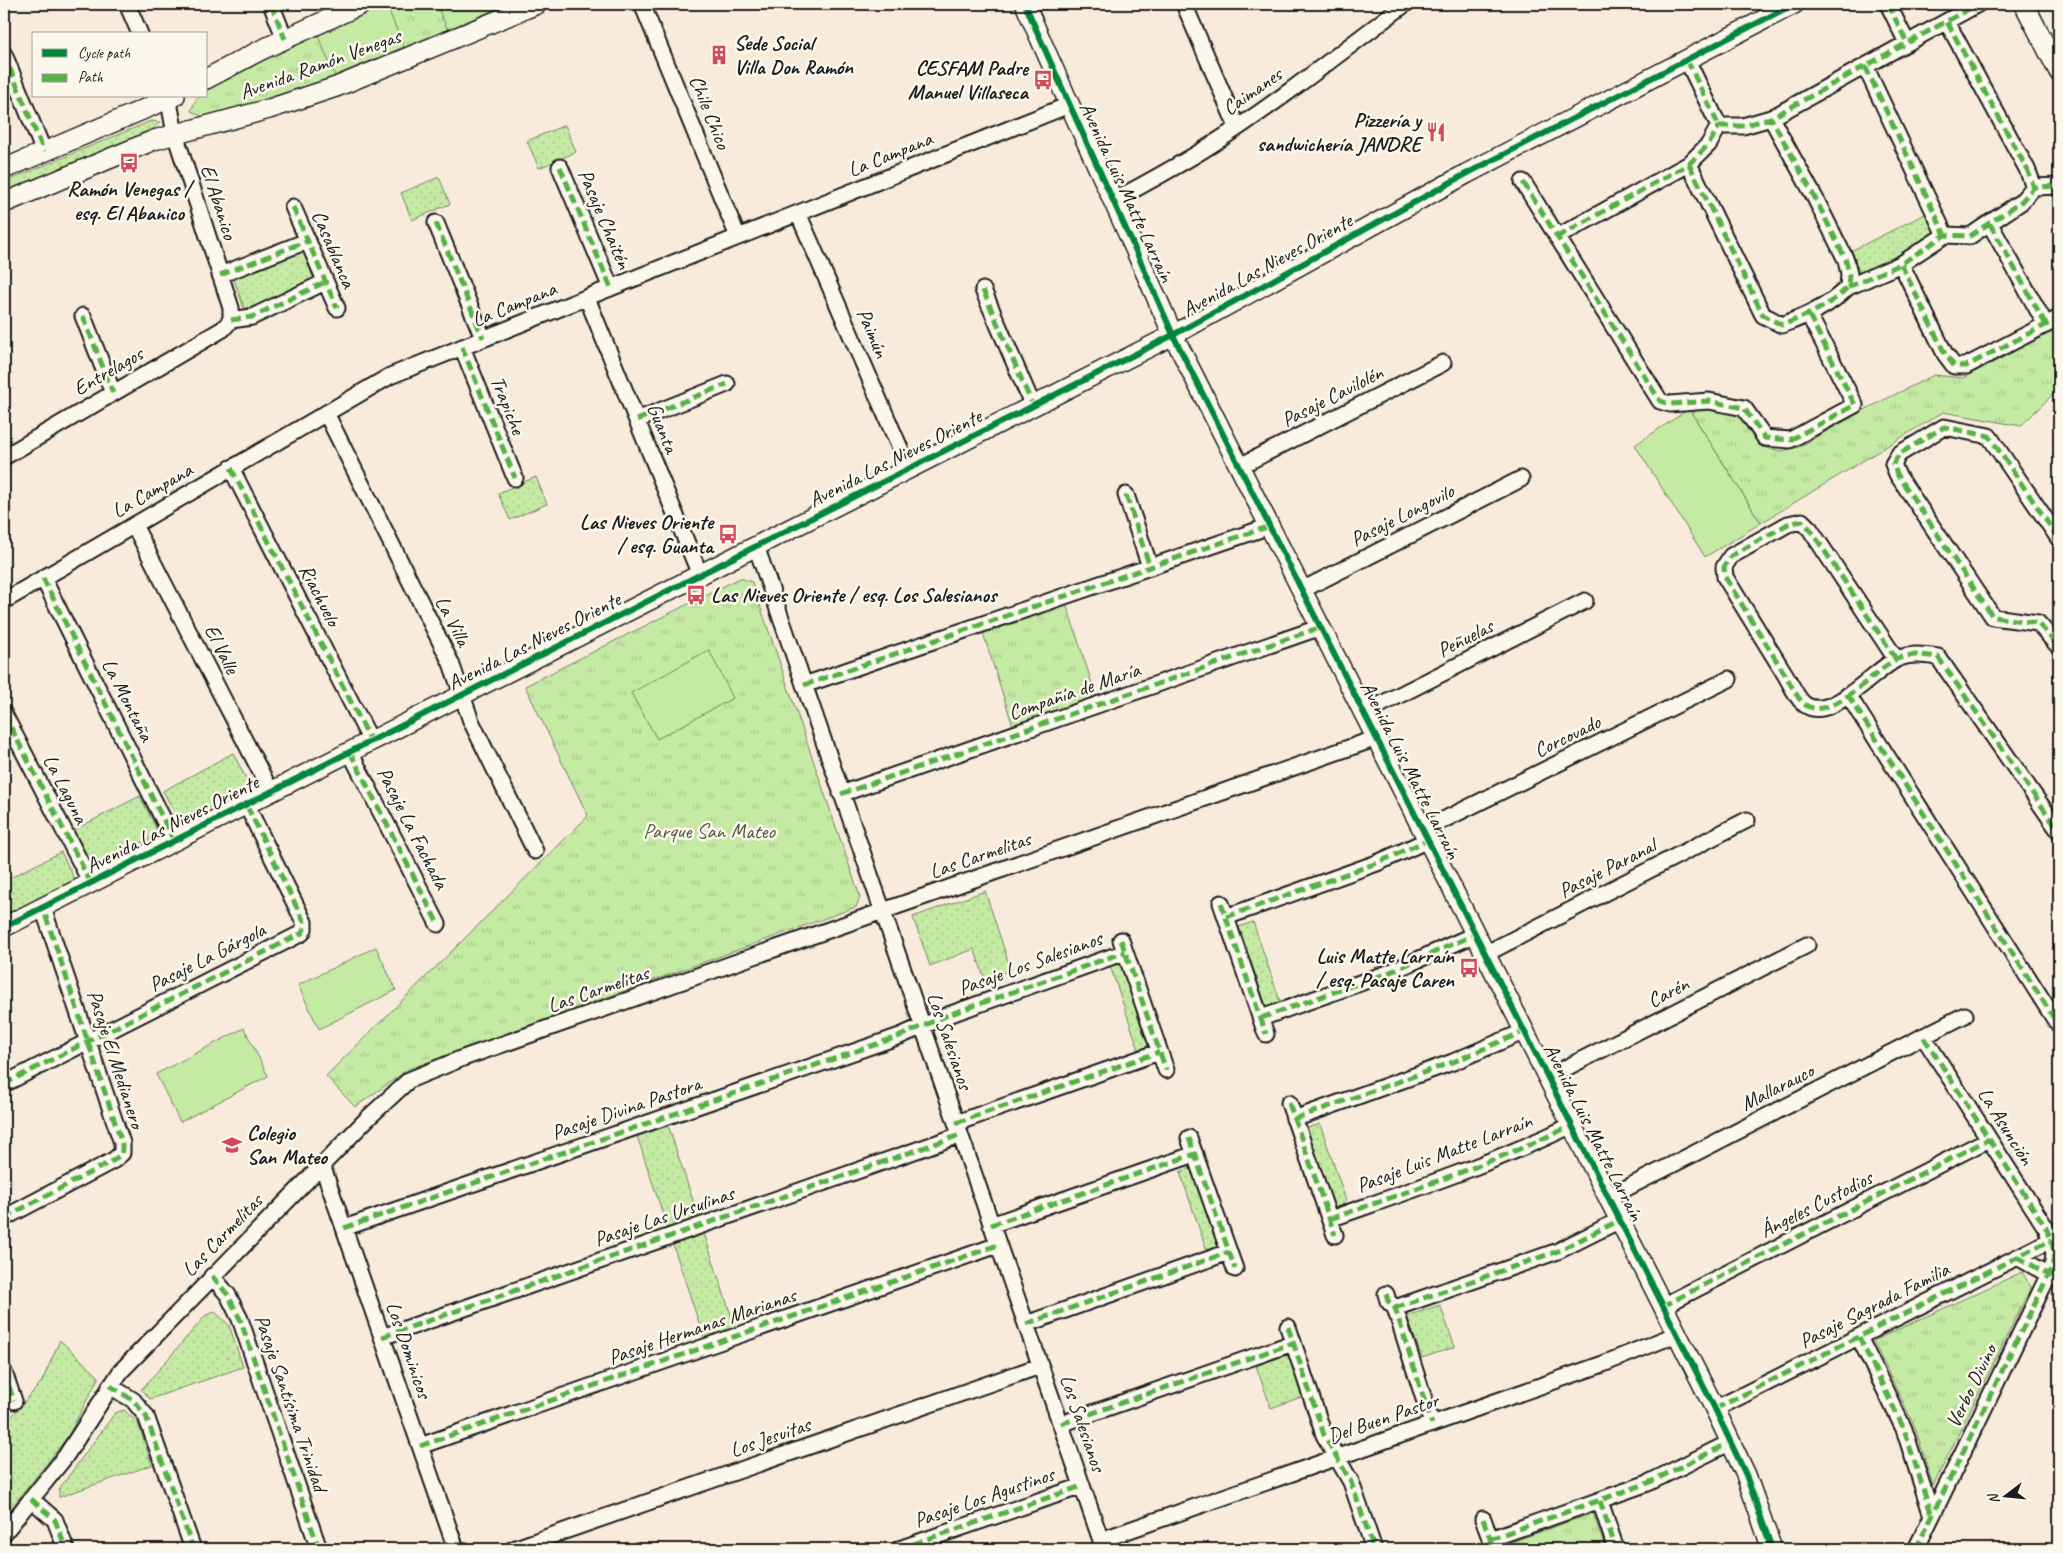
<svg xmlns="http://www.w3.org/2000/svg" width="2063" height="1553" viewBox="0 0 2063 1553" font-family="Caveat,sans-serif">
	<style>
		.grass { fill: url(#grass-dots); stroke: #708360 }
		.park { fill: url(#park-tufts); stroke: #708360 }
		.pitch { fill: #c5eaa4; stroke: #708360 }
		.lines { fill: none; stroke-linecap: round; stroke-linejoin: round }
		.minor-casing { stroke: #1c1c1c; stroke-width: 19 }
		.tertiary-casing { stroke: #1c1c1c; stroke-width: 22 }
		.minor { stroke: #fbf7ec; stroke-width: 15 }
		.tertiary { stroke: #fbf7ec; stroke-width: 19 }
		.quiet { stroke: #55b145; stroke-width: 5; stroke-dasharray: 10 5; stroke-linecap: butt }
		.cycleway-casing { stroke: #fbf7ec; stroke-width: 9 }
		.cycleway { stroke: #00873e; stroke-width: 6 }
		.labels { text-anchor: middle; stroke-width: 5; stroke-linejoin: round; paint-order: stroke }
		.poi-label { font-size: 21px; font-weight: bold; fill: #1c1c1c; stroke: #fbf7ec; text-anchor: end }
		.street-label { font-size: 21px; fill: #1c1c1c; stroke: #fbf7ec }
		.park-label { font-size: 21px; fill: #4f5a45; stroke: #fbf7ec }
	</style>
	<defs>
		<pattern id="grass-dots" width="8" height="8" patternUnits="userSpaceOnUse" patternTransform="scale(1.25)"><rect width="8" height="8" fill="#c5eaa4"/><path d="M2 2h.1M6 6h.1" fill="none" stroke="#a9c88d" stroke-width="1.8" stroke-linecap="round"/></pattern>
		<pattern id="park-tufts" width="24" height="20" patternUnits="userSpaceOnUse" patternTransform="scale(1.25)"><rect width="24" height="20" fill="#c5eaa4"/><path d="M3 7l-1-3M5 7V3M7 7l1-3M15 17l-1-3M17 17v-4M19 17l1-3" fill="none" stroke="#a9c88d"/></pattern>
	</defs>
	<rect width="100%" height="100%" fill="#f8ebdb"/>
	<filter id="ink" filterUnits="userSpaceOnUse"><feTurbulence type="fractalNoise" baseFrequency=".02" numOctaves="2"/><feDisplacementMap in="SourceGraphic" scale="10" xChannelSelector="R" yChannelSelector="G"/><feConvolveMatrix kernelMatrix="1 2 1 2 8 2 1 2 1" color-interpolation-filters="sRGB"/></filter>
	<g filter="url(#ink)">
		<path class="grass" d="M151,121L160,122L152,130L4,192V182Z
			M565,125L576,152L539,168L527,141Z
			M439,177L450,204L412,220L401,193Z
			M1927,213L1936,234L1864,279L1849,252Z
			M303,249L313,278L260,306L244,308L233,277Z
			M536,477L547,504L510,520L498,493Z
			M233,753L250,786L180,823L163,791Z
			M140,796L159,834L93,867L74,830Z
			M61,852L75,880L6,916L4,912V881Z
			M985,891L1011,970L985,979L974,949L930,966L913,917Z
			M1253,922L1281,1004L1267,1009L1239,927Z
			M1123,958L1152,1045L1139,1050L1109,963Z
			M1320,1124L1348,1206L1334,1211L1305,1129Z
			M668,1125L736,1330L705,1341L637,1136Z
			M1194,1167L1223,1249L1208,1254L1180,1172Z
			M1440,1305L1455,1347L1422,1358L1407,1316Z
			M215,1312L229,1325L243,1367L150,1399L141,1390L206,1315Z
			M60,1340L99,1377L67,1438L4,1517V1426L42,1381Z
			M1289,1354L1304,1396L1271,1408L1256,1366Z
			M124,1410L138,1423L152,1465L59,1497V1489L115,1413Z"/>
		<path class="park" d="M377,4H520L323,85L205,118L191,111L197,97L206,96V91L298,36Z
			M2059,327V388L2021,426L1943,412L1761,523L1689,409L1711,407L1739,413L1762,447L1781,451L1799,447L1868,408L1934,375L1963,378Z
			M740,578L752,582L860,897L856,907L409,1069L355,1107L326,1076L588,816L525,686Z
			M1067,606L1097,699L1013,726L983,633Z
			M2022,1272L2031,1287L1933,1486L1915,1427L1873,1341Z
			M1593,1513L1604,1545L1593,1549H1508L1506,1544Z"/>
		<path class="pitch" d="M381,4H386L404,47L335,76L316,31Z
			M436,4H508L448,30Z
			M1689,409L1761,523L1705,557L1635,445Z
			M709,650L733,698L657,739L631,693Z
			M376,947L396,990L319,1029L298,985Z
			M244,1028L268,1076L180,1122L156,1074Z"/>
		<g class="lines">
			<defs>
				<path id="minor" d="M127,4L140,34
					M271,4L285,39
					M642,4L738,237
					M1184,4L1237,127
					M1888,4L1907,43
					M1947,22L2027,169L2034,187
					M4,54L44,152
					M1687,60L1719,126
					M1865,66L1945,235
					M1719,126H1743L1771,118L1978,4
					M1689,164L1763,315L1782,325C1808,315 1828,307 1848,287L1849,274L1846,260L1814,196L1771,118
					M560,167L611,288
					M1523,182L1660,401L1670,404L1709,401L1744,408L1765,438L1790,440L1855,405L1809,315
					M1115,200C1146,183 1178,166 1208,147C1276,104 1340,53 1405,4
					M293,207L337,308
					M798,213L909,469
					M436,223L483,338
					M1990,224L2046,325
					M1557,237L1689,164L1709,144L1719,126
					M1901,264L1945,354L1954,366H1966L2059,318
					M220,275L307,241
					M1848,287L1901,264L1945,235L1970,236L2021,202L2034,187L2059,186
					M983,290L1033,406
					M587,298L700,575
					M83,316L113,393
					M231,320L252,317L325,282
					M462,347L515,478
					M326,413L451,663L471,721L535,851
					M637,420L727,384
					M4,457L223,329L231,320V308L175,134L168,96
					M1240,466L1443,363
					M231,468L371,741
					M1126,495L1150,567
					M134,525L271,792
					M2059,539L1989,436L1944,427L1899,454L1893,464L1897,474L1993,617L2038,623L2059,647
					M756,546L1104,1549
					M43,578L174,841
					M1302,590L1521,479
					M4,601L390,376L1069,105
					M1896,659L1810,529L1802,521L1788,524L1731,556L1724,567L1725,577C1744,608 1763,639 1783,671C1789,680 1795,695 1803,703C1828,726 1875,669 1897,659C1911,653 1924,655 1938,657L2059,831
					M804,685L1270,526
					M1848,695L2059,1026
					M1364,713L1585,601
					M4,714L91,883
					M350,752L438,924
					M841,794L1321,627
					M1423,830L1729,679
					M1221,903L1266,1034
					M1226,917L1377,863L1428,840
					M1121,940L1166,1070
					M1485,954L1747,820
					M1261,1018L1388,973L1476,934
					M1548,1077L1807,945
					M4,1084L302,933L304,929V922L246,804
					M1289,1103L1335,1235
					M1294,1119L1453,1062L1525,1031
					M956,1123L1159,1052
					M1189,1138L1235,1269
					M322,1165L456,1549
					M1609,1197L1965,1015
					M4,1218L114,1160L122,1153V1143L43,908
					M1330,1219C1412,1190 1494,1163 1572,1125
					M991,1225L1195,1154
					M344,1228L900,1036L948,1015L1125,952
					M2017,1257L2059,1280
					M212,1276L228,1295L240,1319L319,1549
					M1386,1294L1388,1301L1395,1308L1432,1424
					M1663,1306L1989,1139
					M1395,1308L1558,1251L1620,1220
					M1026,1324L1229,1252
					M1288,1327L1324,1435L1351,1482L1374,1549
					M382,1337L960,1135
					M1859,1337L1904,1429L1932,1516
					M4,1372L14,1401
					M110,1386L133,1400L146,1416L193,1549
					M1715,1409L2051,1240
					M1061,1424L1293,1343
					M420,1446L998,1245
					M31,1499L55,1520L66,1549
					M1600,1501L1616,1549
					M1483,1519L1494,1549
					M4,1533L65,1457L121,1371L368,1118L409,1080L463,1058L1377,738
					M1490,1539L1648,1483L1731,1442
					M1101,1540L1603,1364L1677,1334
					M513,1549L1040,1366
					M899,1549L1082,1486
					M1916,1549L2049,1274C2057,1257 2054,1245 2046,1228L1923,1036"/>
				<path id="tertiary" d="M1025,4C1073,115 1125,224 1173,335L1715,1409L1746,1475L1772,1549
					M2024,4L2059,72
					M206,79L261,50L362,4
					M4,169L175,96
					M4,203L154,140L269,109L336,87L537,4
					M4,927L1173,335L1466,174L1794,4"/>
			</defs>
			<use href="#minor" class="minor-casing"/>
			<use href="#tertiary" class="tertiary-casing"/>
			<use href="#minor" class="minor"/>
			<use href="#tertiary" class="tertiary"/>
			<path class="quiet" d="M271,4L285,39
				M1888,4L1907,43
				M1185,5L1187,4
				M1947,22L2027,169L2034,187
				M4,54L44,152
				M1687,60L1719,126
				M1865,66L1945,235
				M1719,126H1743L1771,118L1978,4
				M1689,164L1763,315L1782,325C1808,315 1828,307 1848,287L1849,274L1846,260L1814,196L1771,118
				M560,167L611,288
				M1523,182L1660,401L1670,404L1709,401L1744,408L1765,438L1790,440L1855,405L1809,315
				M293,207L337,308
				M436,223L483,338
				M1990,224L2046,325
				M1557,237L1689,164L1709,144L1719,126
				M1901,264L1945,354L1954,366H1966L2059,318
				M220,275L307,241
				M1848,287L1901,264L1945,235L1970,236L2021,202L2034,187L2059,186
				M983,290L1033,406
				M83,316L113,393
				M231,320L252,317L325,282
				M462,347L515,478
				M637,420L727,384
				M231,468L371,741
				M1126,495L1150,567
				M2059,539L1989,436L1944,427L1899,454L1893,464L1897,474L1993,617L2038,623L2059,647
				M43,578L174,841
				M1896,659L1810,529L1802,521L1788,524L1731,556L1724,567L1725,577C1744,608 1763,639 1783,671C1789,680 1795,695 1803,703C1828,726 1875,669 1897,659C1911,653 1924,655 1938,657L2059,831
				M804,685L1270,526
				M1848,695L2059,1026
				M4,714L91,883
				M350,752L438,924
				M841,794L1321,627
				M1221,903L1266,1034
				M1226,917L1377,863L1428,840
				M1121,940L1166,1070
				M1261,1018L1388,973L1476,934
				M4,1084L302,933L304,929V922L246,804
				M1289,1103L1335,1235
				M1294,1119L1453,1062L1525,1031
				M956,1123L1159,1052
				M1189,1138L1235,1269
				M4,1218L114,1160L122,1153V1143L43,908
				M1330,1219C1412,1190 1494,1163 1572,1125
				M991,1225L1195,1154
				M344,1228L900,1036L948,1015L1125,952
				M2017,1257L2059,1280
				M212,1276L228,1295L240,1319L319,1549
				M1386,1294L1388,1301L1395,1308L1432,1424
				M1663,1306L1989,1139
				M1395,1308L1558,1251L1620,1220
				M1026,1324L1229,1252
				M1288,1327L1324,1435L1351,1482L1374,1549
				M382,1337L960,1135
				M1859,1337L1904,1429L1932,1516
				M4,1372L14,1401
				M110,1386L133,1400L146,1416L193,1549
				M1715,1409L2051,1240
				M1061,1424L1293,1343
				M420,1446L998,1245
				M31,1499L55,1520L66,1549
				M1600,1501L1616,1549
				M1483,1519L1494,1549
				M1490,1539L1648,1483L1731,1442
				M899,1549L1082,1486
				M1916,1549L2049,1274C2057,1257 2054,1245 2046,1228L1923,1036"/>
			<defs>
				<path id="cycleway" d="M1025,4C1073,115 1125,224 1173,335L1715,1409L1746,1475L1772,1549
					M4,927L1173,335L1466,174L1794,4"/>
			</defs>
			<use href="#cycleway" class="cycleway-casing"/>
			<use href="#cycleway" class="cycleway"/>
		</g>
	</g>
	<defs>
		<symbol id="building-bare" viewBox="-9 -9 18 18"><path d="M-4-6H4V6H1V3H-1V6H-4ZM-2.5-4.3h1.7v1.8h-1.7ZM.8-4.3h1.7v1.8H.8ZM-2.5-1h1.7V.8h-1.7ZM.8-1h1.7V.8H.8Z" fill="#d1495b" stroke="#fbf7ec" stroke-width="2.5" paint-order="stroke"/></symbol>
		<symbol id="bus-bare" viewBox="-9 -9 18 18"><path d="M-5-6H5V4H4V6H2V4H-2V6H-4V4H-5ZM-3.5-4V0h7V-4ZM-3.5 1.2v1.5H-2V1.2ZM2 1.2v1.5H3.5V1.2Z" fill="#d1495b" stroke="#fbf7ec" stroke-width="2.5" paint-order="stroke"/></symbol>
		<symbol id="restaurant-bare" viewBox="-9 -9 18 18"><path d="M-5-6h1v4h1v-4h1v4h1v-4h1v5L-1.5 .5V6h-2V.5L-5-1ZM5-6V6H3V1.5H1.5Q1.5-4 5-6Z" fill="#d1495b" stroke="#fbf7ec" stroke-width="2.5" paint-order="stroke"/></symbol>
		<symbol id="school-bare" viewBox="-9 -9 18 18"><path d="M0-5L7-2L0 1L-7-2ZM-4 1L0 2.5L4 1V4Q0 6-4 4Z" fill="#d1495b" stroke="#fbf7ec" stroke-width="2.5" paint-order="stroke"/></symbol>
	</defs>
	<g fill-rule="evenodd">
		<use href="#building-bare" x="705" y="41" width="28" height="28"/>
		<use href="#bus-bare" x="1029" y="66" width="28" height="28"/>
		<use href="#restaurant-bare" x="1422" y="118" width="28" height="28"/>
		<use href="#bus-bare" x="115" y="149" width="28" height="28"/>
		<use href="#bus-bare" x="714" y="520" width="28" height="28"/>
		<use href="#bus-bare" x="682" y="581" width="28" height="28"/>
		<use href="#bus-bare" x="1455" y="954" width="28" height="28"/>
		<use href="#school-bare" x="218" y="1131" width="28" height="28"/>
	</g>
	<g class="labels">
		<g class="poi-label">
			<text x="734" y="50" text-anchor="start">Sede Social<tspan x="734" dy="24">Villa Don Ramón</tspan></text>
			<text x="1028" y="75">CESFAM Padre<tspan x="1028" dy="24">Manuel Villaseca</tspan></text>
			<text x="1421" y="127">Pizzería y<tspan x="1421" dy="24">sandwichería JANDRE</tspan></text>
			<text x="129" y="196" text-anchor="middle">Ramón Venegas /<tspan x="129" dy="24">esq. El Abanico</tspan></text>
			<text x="713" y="529">Las Nieves Oriente<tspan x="713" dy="24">/ esq. Guanta</tspan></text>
			<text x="711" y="602" text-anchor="start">Las Nieves Oriente / esq. Los Salesianos</text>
			<text x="1454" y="963">Luis Matte Larraín<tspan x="1454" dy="24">/ esq. Pasaje Caren</tspan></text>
			<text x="247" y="1140" text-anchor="start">Colegio<tspan x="247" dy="24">San Mateo</tspan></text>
		</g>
		<g class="street-label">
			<text transform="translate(320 64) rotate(-20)" y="7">Avenida Ramón Venegas</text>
			<text transform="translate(1252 91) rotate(-35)" y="7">Caimanes</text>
			<text transform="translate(710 112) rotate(68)" y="7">Chile Chico</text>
			<text transform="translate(890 154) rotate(-22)" y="7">La Campana</text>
			<text transform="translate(1127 192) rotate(65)" y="7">Avenida Luis Matte Larraín</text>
			<text transform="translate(219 202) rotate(72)" y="7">El Abanico</text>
			<text transform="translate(605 219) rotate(67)" y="7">Pasaje Chaitén</text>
			<text transform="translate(334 249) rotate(67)" y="7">Casablanca</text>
			<text transform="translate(1267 265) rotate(-29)" y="7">Avenida Las Nieves Oriente</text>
			<text transform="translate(514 304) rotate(-22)" y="7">La Campana</text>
			<text transform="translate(873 333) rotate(67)" y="7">Paimún</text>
			<text transform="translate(108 371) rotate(-30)" y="7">Entrelagos</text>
			<text transform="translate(1332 396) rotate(-27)" y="7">Pasaje Cavilolén</text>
			<text transform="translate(508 405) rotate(68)" y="7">Trapiche</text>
			<text transform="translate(663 428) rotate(68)" y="7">Guanta</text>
			<text transform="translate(895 458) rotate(-27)" y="7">Avenida Las Nieves Oriente</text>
			<text transform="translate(152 490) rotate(-30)" y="7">La Campana</text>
			<text transform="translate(1402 515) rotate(-27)" y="7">Pasaje Longovilo</text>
			<text transform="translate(320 595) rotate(63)" y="7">Riachuelo</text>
			<text transform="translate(453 621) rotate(63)" y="7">La Villa</text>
			<text transform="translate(1465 638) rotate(-27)" y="7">Peñuelas</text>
			<text transform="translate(534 641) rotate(-27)" y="7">Avenida Las Nieves Oriente</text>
			<text transform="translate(222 649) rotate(63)" y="7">El Valle</text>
			<text transform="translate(1074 691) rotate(-19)" y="7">Compañía de María</text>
			<text transform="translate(128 700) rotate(63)" y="7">La Montaña</text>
			<text transform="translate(1567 736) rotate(-26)" y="7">Corcovado</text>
			<text transform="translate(1411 770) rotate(63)" y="7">Avenida Luis Matte Larraín</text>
			<text transform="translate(66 789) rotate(63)" y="7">La Laguna</text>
			<text transform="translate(172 824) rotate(-27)" y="7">Avenida Las Nieves Oriente</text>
			<text transform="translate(413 828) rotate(63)" y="7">Pasaje La Fachada</text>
			<text transform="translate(980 855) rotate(-19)" y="7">Las Carmelitas</text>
			<text transform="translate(1607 868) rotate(-27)" y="7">Pasaje Paranal</text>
			<text transform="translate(207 957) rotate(-27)" y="7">Pasaje La Gárgola</text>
			<text transform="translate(1030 963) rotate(-20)" y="7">Pasaje Los Salesianos</text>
			<text transform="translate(598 989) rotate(-19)" y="7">Las Carmelitas</text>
			<text transform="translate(1668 992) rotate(-27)" y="7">Carén</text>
			<text transform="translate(950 1041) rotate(71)" y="7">Los Salesianos</text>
			<text transform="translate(116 1059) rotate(72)" y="7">Pasaje El Medianero</text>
			<text transform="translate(1777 1087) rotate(-27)" y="7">Mallarauco</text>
			<text transform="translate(626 1108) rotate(-19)" y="7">Pasaje Divina Pastora</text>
			<text transform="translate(2006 1126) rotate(58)" y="7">La Asunción</text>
			<text transform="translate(1594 1132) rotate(63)" y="7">Avenida Luis Matte Larraín</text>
			<text transform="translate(1444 1153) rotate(-21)" y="7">Pasaje Luis Matte Larraín</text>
			<text transform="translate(1816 1204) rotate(-27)" y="7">Ángeles Custodios</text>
			<text transform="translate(664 1216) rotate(-19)" y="7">Pasaje Las Ursulinas</text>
			<text transform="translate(222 1235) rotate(-46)" y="7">Las Carmelitas</text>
			<text transform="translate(1874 1305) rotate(-27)" y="7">Pasaje Sagrada Familia</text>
			<text transform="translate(702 1326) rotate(-19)" y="7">Pasaje Hermanas Marianas</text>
			<text transform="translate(409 1350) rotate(71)" y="7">Los Dominicos</text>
			<text transform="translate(1971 1386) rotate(-64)" y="7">Verbo Divino</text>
			<text transform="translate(291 1403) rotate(71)" y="7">Pasaje Santísima Trinidad</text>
			<text transform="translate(1383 1418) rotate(-19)" y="7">Del Buen Pastor</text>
			<text transform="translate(1083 1423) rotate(71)" y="7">Los Salesianos</text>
			<text transform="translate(770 1437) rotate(-19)" y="7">Los Jesuitas</text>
			<text transform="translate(984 1497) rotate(-19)" y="7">Pasaje Los Agustinos</text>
		</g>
		<g class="park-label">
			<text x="709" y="838">Parque San Mateo</text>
		</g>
	</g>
	<rect width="2063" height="1553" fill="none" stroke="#fbf7ec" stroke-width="20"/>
	<rect x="10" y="10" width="2043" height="1533" fill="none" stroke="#1c1c1c" stroke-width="2" filter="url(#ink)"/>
	<rect x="32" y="32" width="175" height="65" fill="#fbf7ec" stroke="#a29f99"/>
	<rect x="42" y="49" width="25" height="8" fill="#00873e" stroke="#a29f99"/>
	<text x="78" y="58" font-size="15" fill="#1c1c1c">Cycle path</text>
	<rect x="42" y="74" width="25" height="8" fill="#55b145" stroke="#a29f99"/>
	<text x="78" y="82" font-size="15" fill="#1c1c1c">Path</text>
	<g transform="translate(2006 1496) rotate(254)" stroke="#fbf7ec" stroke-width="4" paint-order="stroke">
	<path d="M0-4L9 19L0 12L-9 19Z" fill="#1c1c1c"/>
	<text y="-8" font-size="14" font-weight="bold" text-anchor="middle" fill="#1c1c1c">N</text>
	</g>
</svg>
